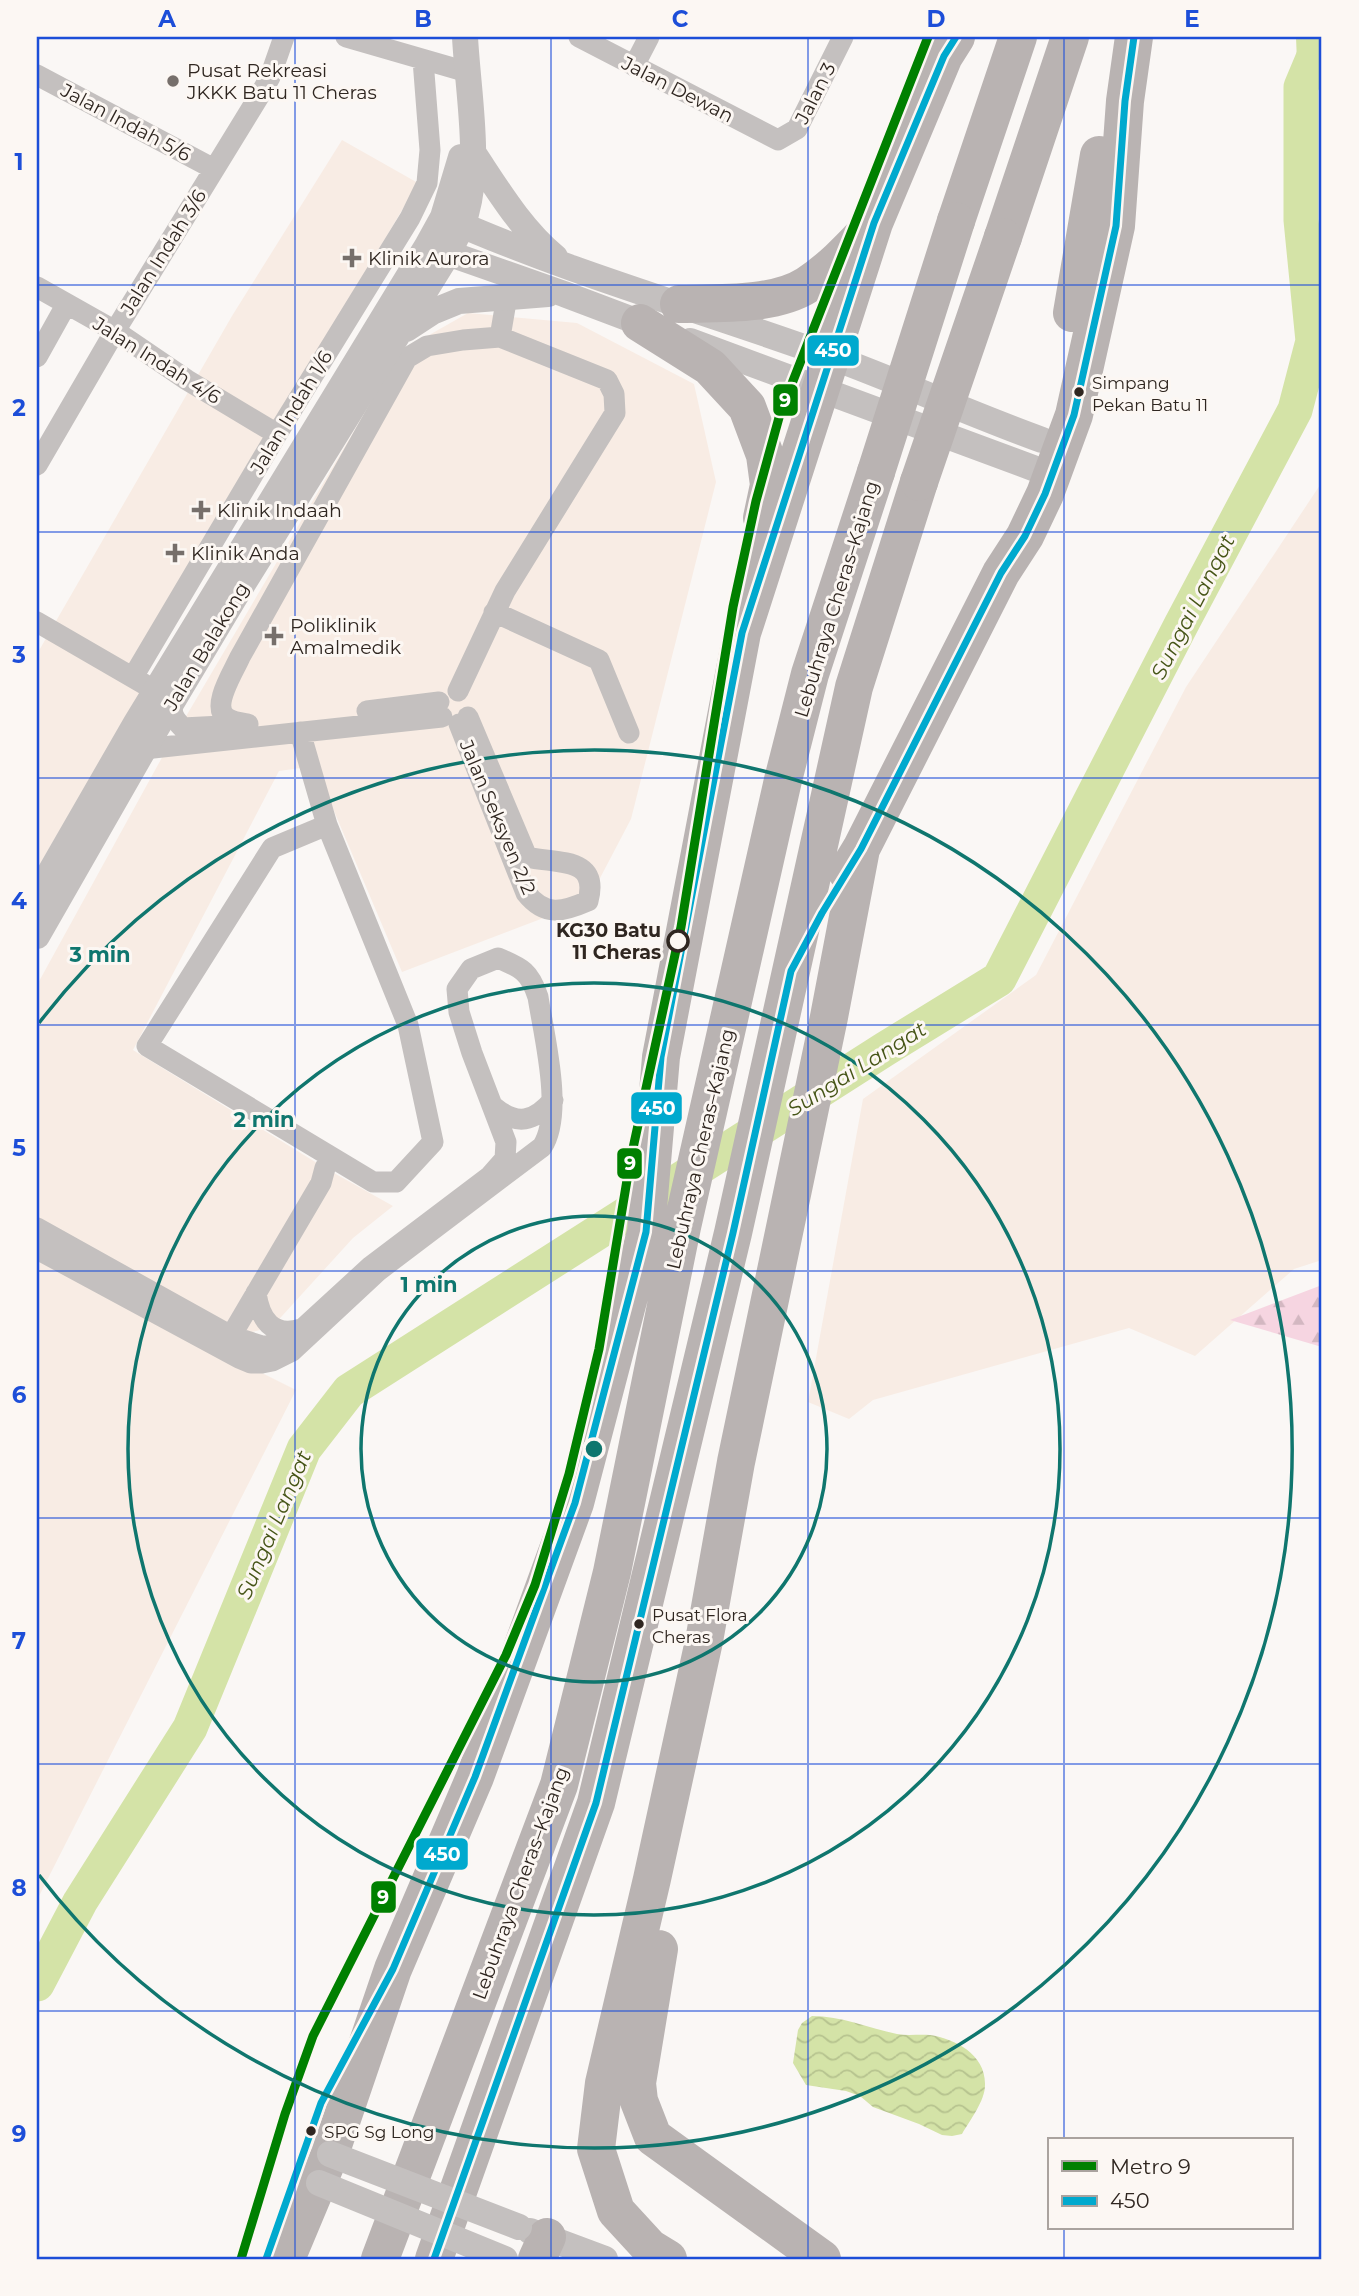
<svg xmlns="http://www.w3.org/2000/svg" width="1359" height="2296" viewBox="0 0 1359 2296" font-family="Montserrat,sans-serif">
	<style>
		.built { fill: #f8ece4 }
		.forest { fill: url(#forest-firs) }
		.water { fill: url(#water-waves) }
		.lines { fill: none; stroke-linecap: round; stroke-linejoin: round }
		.stream { stroke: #d4e3a7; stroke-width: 6 }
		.river { stroke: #d4e3a7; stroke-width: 35 }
		.minor { stroke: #c4c0bf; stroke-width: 21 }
		.tertiary { stroke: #c4c0bf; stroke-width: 26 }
		.motorway { stroke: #b9b3b2; stroke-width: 38 }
		.tertiary-bridge { stroke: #c4c0bf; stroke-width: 26 }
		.motorway-bridge { stroke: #b9b3b2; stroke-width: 38 }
		.bus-1-casing { stroke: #fcf7f3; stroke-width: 12 }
		.bus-1 { stroke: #00a9ce; stroke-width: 7 }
		.metro-1-casing { stroke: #fcf7f3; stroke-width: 14 }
		.metro-1 { stroke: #008000; stroke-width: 9 }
		.grid { fill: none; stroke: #1d4ed8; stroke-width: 2; stroke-opacity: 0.55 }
		.ring { fill: none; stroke: #0f766e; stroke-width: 3.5 }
		.poi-dot { fill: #766f6b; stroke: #fcf7f3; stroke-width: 2.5 }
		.bus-dot { fill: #2f2620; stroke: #fcf7f3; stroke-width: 2.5 }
		.stop-dot { fill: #fcf7f3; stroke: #2f2620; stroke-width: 3.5 }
		.labels { text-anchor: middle; stroke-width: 6; stroke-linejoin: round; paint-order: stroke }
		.bus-label { font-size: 17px; fill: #2f2620; stroke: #fcf7f3; text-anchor: start }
		.poi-label { font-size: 19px; fill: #2f2620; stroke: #fcf7f3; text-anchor: start }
		.street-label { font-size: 19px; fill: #2f2620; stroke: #fcf7f3 }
		.stop-label { font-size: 19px; font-weight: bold; fill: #2f2620; stroke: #fcf7f3; text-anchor: end }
		.water-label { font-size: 21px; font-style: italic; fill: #465517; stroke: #fcf7f3 }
		.centre { fill: #0f766e; stroke: #fcf7f3; stroke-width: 3.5 }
		.ring-label { font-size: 21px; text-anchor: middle; font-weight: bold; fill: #0f766e; stroke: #fcf7f3; stroke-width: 6; stroke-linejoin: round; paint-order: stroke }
		.line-badge { stroke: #fcf7f3; stroke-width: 2.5 }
		.badge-label { font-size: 19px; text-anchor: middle; font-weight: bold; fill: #fff }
		.neatline { fill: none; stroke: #1d4ed8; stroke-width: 2.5 }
		.grid-label { font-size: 23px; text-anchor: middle; font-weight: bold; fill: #1d4ed8 }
	</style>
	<defs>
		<pattern id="forest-firs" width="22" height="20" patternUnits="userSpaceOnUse" patternTransform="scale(1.75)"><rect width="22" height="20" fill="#f6d5e1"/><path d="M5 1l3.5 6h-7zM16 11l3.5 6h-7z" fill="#d3b7c1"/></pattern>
		<pattern id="water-waves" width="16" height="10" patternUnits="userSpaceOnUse" patternTransform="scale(1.75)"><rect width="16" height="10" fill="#d4e3a7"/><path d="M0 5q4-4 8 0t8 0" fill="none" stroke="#b6c38f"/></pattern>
	</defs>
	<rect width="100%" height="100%" fill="#faf7f5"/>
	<path class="built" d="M342,140L418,183L125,680L141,691L37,869V654L232,316Z
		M468,313L577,323L694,384L716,482L631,819L588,901L402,972L315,766L279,771L133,1050L325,1168L393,1206L353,1238L272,1327L244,1334L37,1225V985L165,752L401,351Z
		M1322,482V1260L1294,1269L1195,1356L1129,1328L873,1400L849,1419L808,1402L863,1099L1036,975L1186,687Z
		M37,1260L296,1390L37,1900Z"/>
	<path class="forest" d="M1322,1285V1347L1230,1320Z"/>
	<path class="water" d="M812,2016C841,2016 869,2028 897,2034C908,2036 919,2034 930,2035C956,2039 986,2055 985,2085C985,2101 970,2120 962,2134L952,2136L942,2135L919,2124L873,2107L860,2096L846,2091L806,2085L793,2063L798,2030L802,2023Z"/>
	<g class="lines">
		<path class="stream" d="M1299,37L1301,87"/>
		<path class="river" d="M37,1984L80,1902L190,1728L304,1449L349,1391L885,1049L999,979L1181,625L1295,410L1313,341L1301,220V87L1322,37"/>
		<path class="minor" d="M346,37L467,72
			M579,37L778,140L797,129L843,37
			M634,66L649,37
			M37,75L214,169
			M37,287L115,331L187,380L277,434
			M500,337L507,296
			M37,357L66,305
			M37,465L115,331L261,93L270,77L284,37
			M494,612L599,660L629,733
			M37,622L144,684
			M133,677L277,434L410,218L427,183L430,150L423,60
			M172,702C171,714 174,719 183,728L241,725
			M367,711L439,702
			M248,724C242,723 232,722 227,718C210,707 234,671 240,657L407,358L427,346L463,340L500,337L607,380L614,394L615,413L505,591L458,691
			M459,724L526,893C545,917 563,912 588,901C600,856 556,864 527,857L468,717
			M300,732L327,825L408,1025L433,1142L396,1182H373L147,1046L272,848L327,825
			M144,749L442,717
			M494,1107C517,1126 534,1122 553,1100
			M37,1228L231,1336L262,1346L286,1344L371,1266L490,1176L505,1159L506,1142L472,1053L459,1012L457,989L471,969L498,958C522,968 530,972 538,997C544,1036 564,1114 542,1147L378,1271L292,1351L272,1361L262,1363H251L239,1358L37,1249
			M256,1293C260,1319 272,1338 301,1329
			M220,1338L231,1336L321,1183L325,1168L331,1157"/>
		<path class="tertiary" d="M474,154C498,190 521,229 555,257
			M448,219C572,274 702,310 829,356C900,382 970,414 1042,440
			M433,248L564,294L654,328
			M406,329L432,312L459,301L548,294
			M690,341L1033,468
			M37,895L136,723L427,246L443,217L461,157
			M37,936L144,749L233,600L448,254C454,241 462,228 466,214C481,160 468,93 465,37
			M530,2231L605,2259"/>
		<path class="motorway" d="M956,221L1018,37
			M1003,237L1070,37
			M679,304C717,303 774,306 807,285C830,270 848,251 867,231
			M1072,313L1099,155
			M640,323L710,367L747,407L765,455L769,485L762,518
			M847,872L861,849L1001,573L1025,536L1045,494L1074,415L1116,226L1125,101L1134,37
			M659,1949L637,2083L639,2101L653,2137L822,2259
			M286,2259L330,2154L393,1969L475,1777L575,1503L646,1232L661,1057L742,633L874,223L944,56L956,37
			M380,2259L559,1785L612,1572L682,1227L783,780L810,674L876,472
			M434,2259L596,1803L733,1233L854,687L919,482
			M537,2259L547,2237
			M668,2259L650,2248L616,2211L596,2149L604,2083L652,1879L704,1641L736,1462L829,1017L861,849"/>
		<path class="tertiary-bridge" d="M330,2154L519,2227
			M319,2183L505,2259"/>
		<path class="motorway-bridge" d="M876,472L956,221
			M919,482L1003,237"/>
		<defs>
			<path id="bus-1" d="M266,2259L321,2103L393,1969L475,1777L575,1503L646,1232L661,1057L742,633L874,223L944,56L956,37
				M434,2259L596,1803L733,1233L791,971L822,913L861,849L1001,573L1025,536L1045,494L1074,415L1116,226L1125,101L1134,37"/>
		</defs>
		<use href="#bus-1" class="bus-1-casing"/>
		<use href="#bus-1" class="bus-1"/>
		<defs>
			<path id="metro-1" d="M241,2259L285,2114L313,2036L506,1655L535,1585L569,1474L599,1349L630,1162L681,927L733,607L756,501L780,414L928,37"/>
		</defs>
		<use href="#metro-1" class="metro-1-casing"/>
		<use href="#metro-1" class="metro-1"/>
	</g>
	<path class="grid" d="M295,37V2259M551,37V2259M808,37V2259M1064,37V2140M37,285H1322M37,532H1322M37,778H1322M37,1025H1322M37,1271H1322M37,1518H1322M37,1764H1322M37,2011H1322M1064,2228V2259"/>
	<g class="ring">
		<circle cx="594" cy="1449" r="233"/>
		<circle cx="594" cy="1449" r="466"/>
		<path d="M39 1023A699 699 0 1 1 39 1875"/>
	</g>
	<g class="poi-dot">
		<circle cx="173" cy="81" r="7"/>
		<path d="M348.5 247.5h7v7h7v7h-7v7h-7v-7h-7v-7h7z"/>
		<path d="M197.5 499.5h7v7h7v7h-7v7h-7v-7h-7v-7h7z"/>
		<path d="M171.5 542.5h7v7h7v7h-7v7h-7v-7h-7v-7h7z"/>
		<path d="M270.5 625.5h7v7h7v7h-7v7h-7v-7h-7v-7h7z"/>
	</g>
	<g class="bus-dot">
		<circle cx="1079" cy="392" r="6"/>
		<circle cx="639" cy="1624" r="6"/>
		<circle cx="311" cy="2131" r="6"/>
	</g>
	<circle class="stop-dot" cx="678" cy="941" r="10"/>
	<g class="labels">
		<g class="bus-label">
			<text x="1092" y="389">Simpang<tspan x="1092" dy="22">Pekan Batu 11</tspan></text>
			<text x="652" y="1621">Pusat Flora<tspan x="652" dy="22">Cheras</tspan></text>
			<text x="324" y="2138">SPG Sg Long</text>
		</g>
		<g class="poi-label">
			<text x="187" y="77">Pusat Rekreasi<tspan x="187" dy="22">JKKK Batu 11 Cheras</tspan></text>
			<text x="368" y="265">Klinik Aurora</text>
			<text x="217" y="517">Klinik Indaah</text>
			<text x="191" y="560">Klinik Anda</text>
			<text x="290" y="632">Poliklinik<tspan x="290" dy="22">Amalmedik</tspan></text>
		</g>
		<g class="street-label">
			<text transform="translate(678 89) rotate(27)" y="7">Jalan Dewan</text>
			<text transform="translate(815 93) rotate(-63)" y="7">Jalan 3</text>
			<text transform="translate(126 122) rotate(28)" y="7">Jalan Indah 5/6</text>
			<text transform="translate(163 252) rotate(-58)" y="7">Jalan Indah 3/6</text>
			<text transform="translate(157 360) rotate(32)" y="7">Jalan Indah 4/6</text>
			<text transform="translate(291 412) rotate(-59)" y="7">Jalan Indah 1/6</text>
			<text transform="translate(836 599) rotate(-73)" y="7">Lebuhraya Cheras–Kajang</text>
			<text transform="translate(206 646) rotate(-59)" y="7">Jalan Balakong</text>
			<text transform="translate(498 817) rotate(67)" y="7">Jalan Seksyen 2/2</text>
			<text transform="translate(700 1149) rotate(-77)" y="7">Lebuhraya Cheras–Kajang</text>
			<text transform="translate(520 1883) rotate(-70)" y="7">Lebuhraya Cheras–Kajang</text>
		</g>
		<g class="stop-label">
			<text x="661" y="937">KG30 Batu<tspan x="661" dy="22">11 Cheras</tspan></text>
		</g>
		<g class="water-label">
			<text transform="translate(1193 607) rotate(-63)" y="7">Sungai Langat</text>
			<text transform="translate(857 1069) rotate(-32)" y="7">Sungai Langat</text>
			<text transform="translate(274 1525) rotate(-67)" y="7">Sungai Langat</text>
		</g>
	</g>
	<circle cx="594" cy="1449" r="10" class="centre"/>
	<g class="ring-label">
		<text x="100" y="962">3 min</text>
		<text x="264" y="1127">2 min</text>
		<text x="429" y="1292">1 min</text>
	</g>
	<g class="line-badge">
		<rect x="806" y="334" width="54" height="33" rx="7" fill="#00a9ce"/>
		<rect x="772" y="383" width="27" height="34" rx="7" fill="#008000"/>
		<rect x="630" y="1091" width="53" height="34" rx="7" fill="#00a9ce"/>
		<rect x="616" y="1147" width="27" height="33" rx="7" fill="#008000"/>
		<rect x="415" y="1837" width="54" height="34" rx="7" fill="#00a9ce"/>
		<rect x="370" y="1880" width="27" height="34" rx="7" fill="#008000"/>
	</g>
	<g class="badge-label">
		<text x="833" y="357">450</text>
		<text x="785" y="407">9</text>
		<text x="657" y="1115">450</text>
		<text x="630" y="1170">9</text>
		<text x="442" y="1861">450</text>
		<text x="383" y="1904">9</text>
	</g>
	<rect width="1359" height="2296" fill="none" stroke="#fcf7f3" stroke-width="77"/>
	<rect x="1048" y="2138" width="245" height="91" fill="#fcf7f3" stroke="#aaa39f" stroke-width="2"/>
	<rect x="1062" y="2161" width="35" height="10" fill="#008000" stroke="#aaa39f" stroke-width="2"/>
	<text x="1110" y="2174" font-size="21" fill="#2f2620">Metro 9</text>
	<rect x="1062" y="2196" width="35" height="10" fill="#00a9ce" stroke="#aaa39f" stroke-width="2"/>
	<text x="1110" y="2208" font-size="21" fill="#2f2620">450</text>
	<rect x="38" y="38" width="1282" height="2220" class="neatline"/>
	<g class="grid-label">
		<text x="167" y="27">A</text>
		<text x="423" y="27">B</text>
		<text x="680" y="27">C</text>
		<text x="936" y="27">D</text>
		<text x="1192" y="27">E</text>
		<text x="19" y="170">1</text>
		<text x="19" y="416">2</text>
		<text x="19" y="663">3</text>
		<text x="19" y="909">4</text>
		<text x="19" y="1156">5</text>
		<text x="19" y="1403">6</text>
		<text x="19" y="1649">7</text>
		<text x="19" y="1896">8</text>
		<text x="19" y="2142">9</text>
	</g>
</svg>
